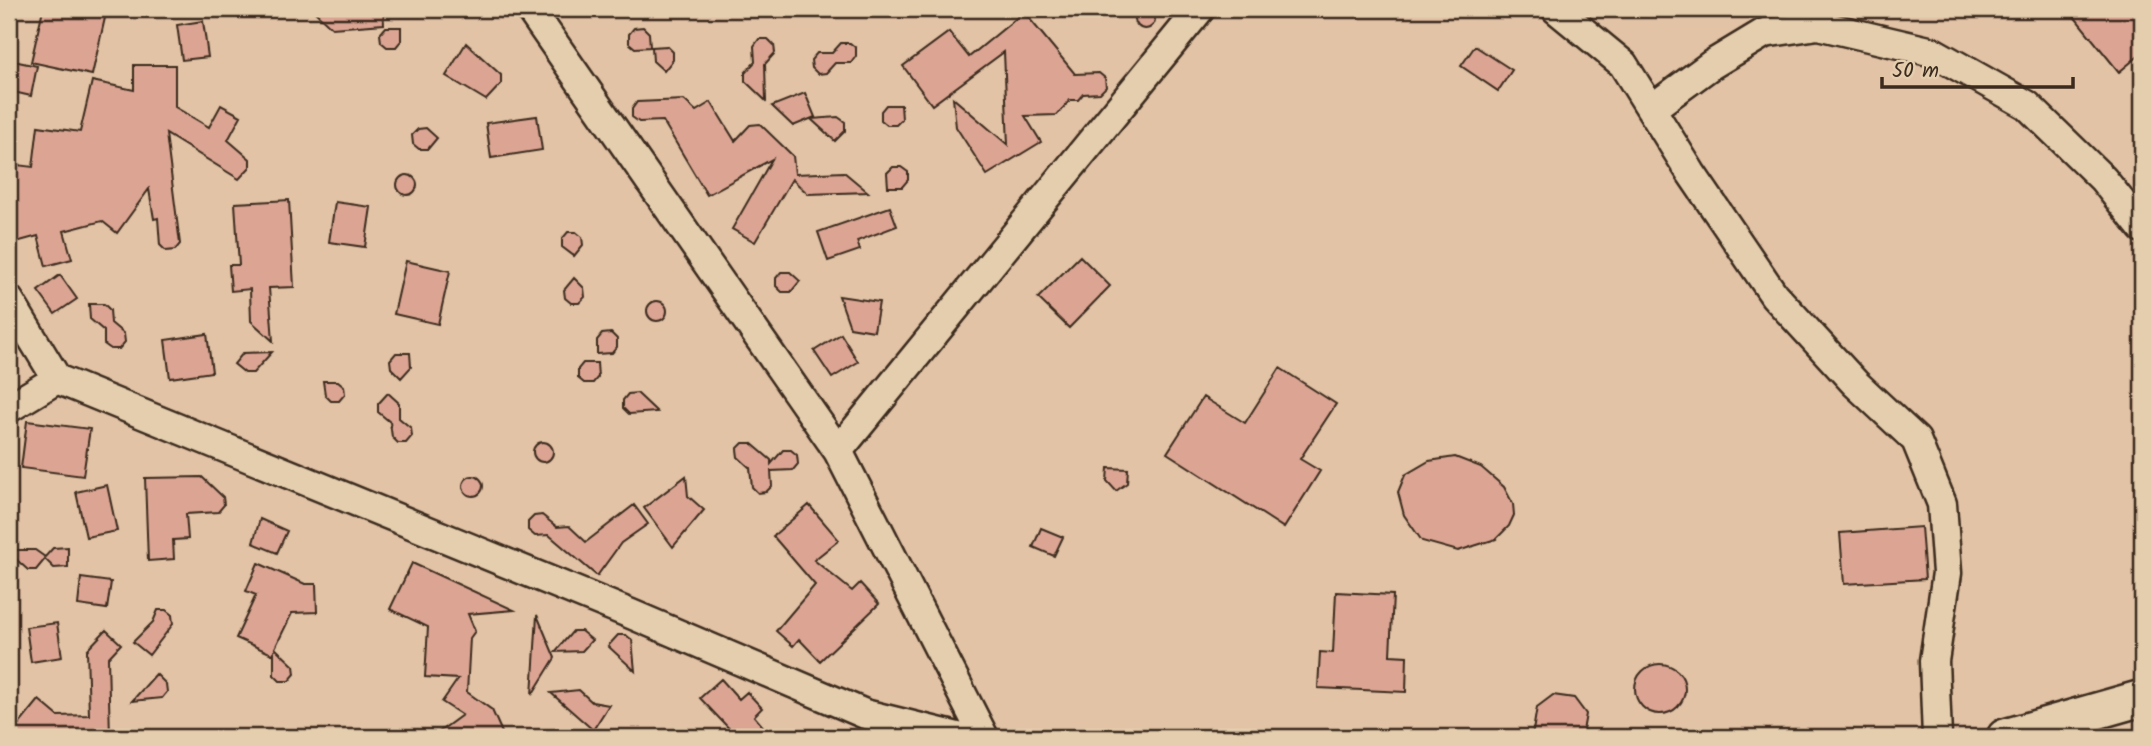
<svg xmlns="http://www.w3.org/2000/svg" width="2151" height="746" viewBox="0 0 2151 746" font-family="Kalam,sans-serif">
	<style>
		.building { fill: #dca593; stroke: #3b2a1e; stroke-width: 2 }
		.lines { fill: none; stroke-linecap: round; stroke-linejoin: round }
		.minor-casing { stroke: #3b2a1e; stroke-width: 33 }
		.major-casing { stroke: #3b2a1e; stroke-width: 40 }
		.minor { stroke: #e4ceae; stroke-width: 28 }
		.major { stroke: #e4ceae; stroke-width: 35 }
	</style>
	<rect width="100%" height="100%" fill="#e2c3a6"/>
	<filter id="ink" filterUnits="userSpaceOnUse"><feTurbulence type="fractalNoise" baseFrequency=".0143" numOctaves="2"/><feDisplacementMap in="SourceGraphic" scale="14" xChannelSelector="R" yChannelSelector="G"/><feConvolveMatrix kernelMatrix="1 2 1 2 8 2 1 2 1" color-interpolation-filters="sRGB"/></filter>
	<g filter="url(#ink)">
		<path class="building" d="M1135 19a10 10 0 1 1 20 0a10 10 0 1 1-20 0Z
			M43,9H107L92,75L31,62Z
			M312,9H383L384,24L332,28Z
			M2068,9H2134L2142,19V53L2119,72Z
			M1024,12L1075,74L1099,73L1105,78L1106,87L1100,93L1083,94L1078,100H1070L1057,115L1025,116L1041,142L987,175L956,127L953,98L1008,145L1004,52L932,105L903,66L949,32L969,57Z
			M203,21L208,57L182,60L177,25Z
			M386,27H401V41L396,47H387L381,42L380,34Z
			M643,27L649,33L650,47L635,48L629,43V34L634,28Z
			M759,39H768L774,45L775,53L765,64L766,101L745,81V73L755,62L754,46Z
			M466,43L501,75V84L486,100L446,76Z
			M841,43H850L856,48V56L851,63H835L826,73L818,74L812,68L811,60L817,53H832Z
			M667,46L673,52V60L664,71L653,61L652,47Z
			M1475,46L1512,70L1498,91L1461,66Z
			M9,60L37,66L31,96L9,91Z
			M134,65H175V107L209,127L221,105L241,116L228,140L250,159V167L239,179L166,134L180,244L175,250L166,251L160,245L158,218L154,219L149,189L117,233L102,221L64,231L72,259L46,266L38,236L9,244V164L33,167L38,126L80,132L92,81L134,90Z
			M805,93L815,117L793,126L772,106Z
			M684,100L696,111L711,102L735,141L750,125L760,124L793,156L795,174L844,172L868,192L808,194L792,179L755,242L732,229L772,159L707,195L663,121L639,122L632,117V109L637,102Z
			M886,105H901L902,119L896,125H887L881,120V111Z
			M537,116L542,150L491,158L486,123Z
			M838,117L845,122V131L835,141L811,119Z
			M426,128L437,138L428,149H419L413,144L412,135L418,129Z
			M893,167H901L908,172V180L902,187H888L887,173Z
			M397 185a10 10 0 1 1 20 0a10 10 0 1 1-20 0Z
			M289,200L294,287L269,288L273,341L251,321L250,289L231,291L229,265H239L235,203Z
			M335,202L371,207L365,247L329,242Z
			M890,207L897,226L857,241L860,250L828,261L818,232Z
			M568,232H576L582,237L583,245L574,256L562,247V239Z
			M1080,256L1110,286L1069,328L1038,298Z
			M406,261L450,271L438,324L394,314Z
			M781,272H790L800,281L791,292H782L776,286V278Z
			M60,275L77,299L55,314L38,291Z
			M574,278L584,288L585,297L579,303H571L565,298L564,290Z
			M839,296L879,302L874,331L850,327Z
			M647 311a10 10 0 1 1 20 0a10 10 0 1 1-20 0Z
			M89,304H104L110,310L111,323L124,334L125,342L119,349H111L104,344V331L90,319Z
			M611,333L617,339V347L612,353L597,354V340L602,334Z
			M207,334L212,372L170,378L165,340Z
			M841,334L858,362L832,378L814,351Z
			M272,352L253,373H245L234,364L243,353Z
			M396,353H410L411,367L401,378L391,368L390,360Z
			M583,363H597L598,377L593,383H584L578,378V369Z
			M1280,368L1336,404L1300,459L1320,471L1284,528L1167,453L1203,397L1245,423Z
			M323,381H338L344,386L345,394L339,401H331L325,395Z
			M388,393L399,403V418L411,428L412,436L406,443H398L392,437L390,422L378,412V404Z
			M637,393L657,412L629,414L623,408V400L628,394Z
			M27,421L90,429L83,476L21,468Z
			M533 452a10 10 0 1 1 20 0a10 10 0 1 1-20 0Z
			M743,443H751L771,460V464L783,450H791L797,455L798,464L793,470L771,471L772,486L766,492L758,493L752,487L750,468L738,457L737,449Z
			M1455,457L1481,467L1504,487L1513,504L1514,515L1509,526L1496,539L1458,551L1422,541L1404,515L1398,492L1405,475L1429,461Z
			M1108,468L1128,469L1127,483L1116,491L1107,481Z
			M463 486a10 10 0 1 1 20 0a10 10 0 1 1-20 0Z
			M686,476L688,496L704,510L673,547L644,508Z
			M202,477L223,497L224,505L218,512L186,514L188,539L173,540L174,559L148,561L145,478Z
			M107,485L117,531L86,537L76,492Z
			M634,505L648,524L621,543L597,576L549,535L535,536L528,530V522L534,516L542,515L557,527L569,526L586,542Z
			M809,505L839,540L814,560L852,591L860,583L879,604L820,661L799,639L793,646L776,631L815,585L773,536Z
			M260,519L287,531L277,553L253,543Z
			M1921,527L1925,579L1844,584L1840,533Z
			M1041,528L1063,537L1054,556L1033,547Z
			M68,547V567L54,568L45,559L36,570H28L9,553V550H35L45,557L53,548Z
			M258,563L305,584H316L317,612L292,613L275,648L294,666L295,674L289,681H280L274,675V652L272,654L236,638L256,595L246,591Z
			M412,563L514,610L468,614L475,631L470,638L467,692L492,710L504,737H432L462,715L442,702L458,679L425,677L428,627L390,609Z
			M81,578L111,582L107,609L78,605Z
			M1336,592L1393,595L1390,655L1407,656L1406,692L1318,688L1320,652L1333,653Z
			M158,610H166L172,615L173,624L149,655L133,642L153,622Z
			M537,615L555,658L532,695Z
			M57,623L62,657L31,662L26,627Z
			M106,630L121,644L108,658L110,737H9L39,700L58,716L89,715L87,650Z
			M573,631H581L592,640L582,651L555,652Z
			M618,635H626L632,640L635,671L608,646Z
			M1635 689a25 25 0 1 1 50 0a25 25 0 1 1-50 0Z
			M156,674L166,684L167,692L162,698L132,701Z
			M721,679L739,699L747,692L762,708L754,716L772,737H737L700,698Z
			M579,690L592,702L609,705L593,730L551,693Z
			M1553,695L1574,698L1586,714L1582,737H1532L1537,707Z"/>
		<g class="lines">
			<defs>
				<path id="minor" d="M530,9L838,451L984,737
					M1556,9L1623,64L1691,173L1774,295L1855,383L1916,440L1942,504L1947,573L1934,661L1937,737
					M1651,109L1711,65L1764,33L1818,25L1933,52L2027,105L2103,179L2142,228
					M9,300L57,379L631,614L865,714L958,737
					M9,408L57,379
					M838,451L1200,9"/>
				<path id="major" d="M2005,737L2142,698"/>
			</defs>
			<use href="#minor" class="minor-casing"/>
			<use href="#major" class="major-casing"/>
			<use href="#minor" class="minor"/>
			<use href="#major" class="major"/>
		</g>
	</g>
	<rect width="2151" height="746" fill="none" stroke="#e4ceae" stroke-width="35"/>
	<rect x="18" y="18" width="2116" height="711" fill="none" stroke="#3b2a1e" stroke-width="2.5" filter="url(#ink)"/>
	<path d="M1882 77v10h191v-10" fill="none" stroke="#3b2a1e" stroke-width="3.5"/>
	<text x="1892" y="77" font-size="21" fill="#3b2a1e" stroke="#e4ceae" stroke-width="5" paint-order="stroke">50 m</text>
</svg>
